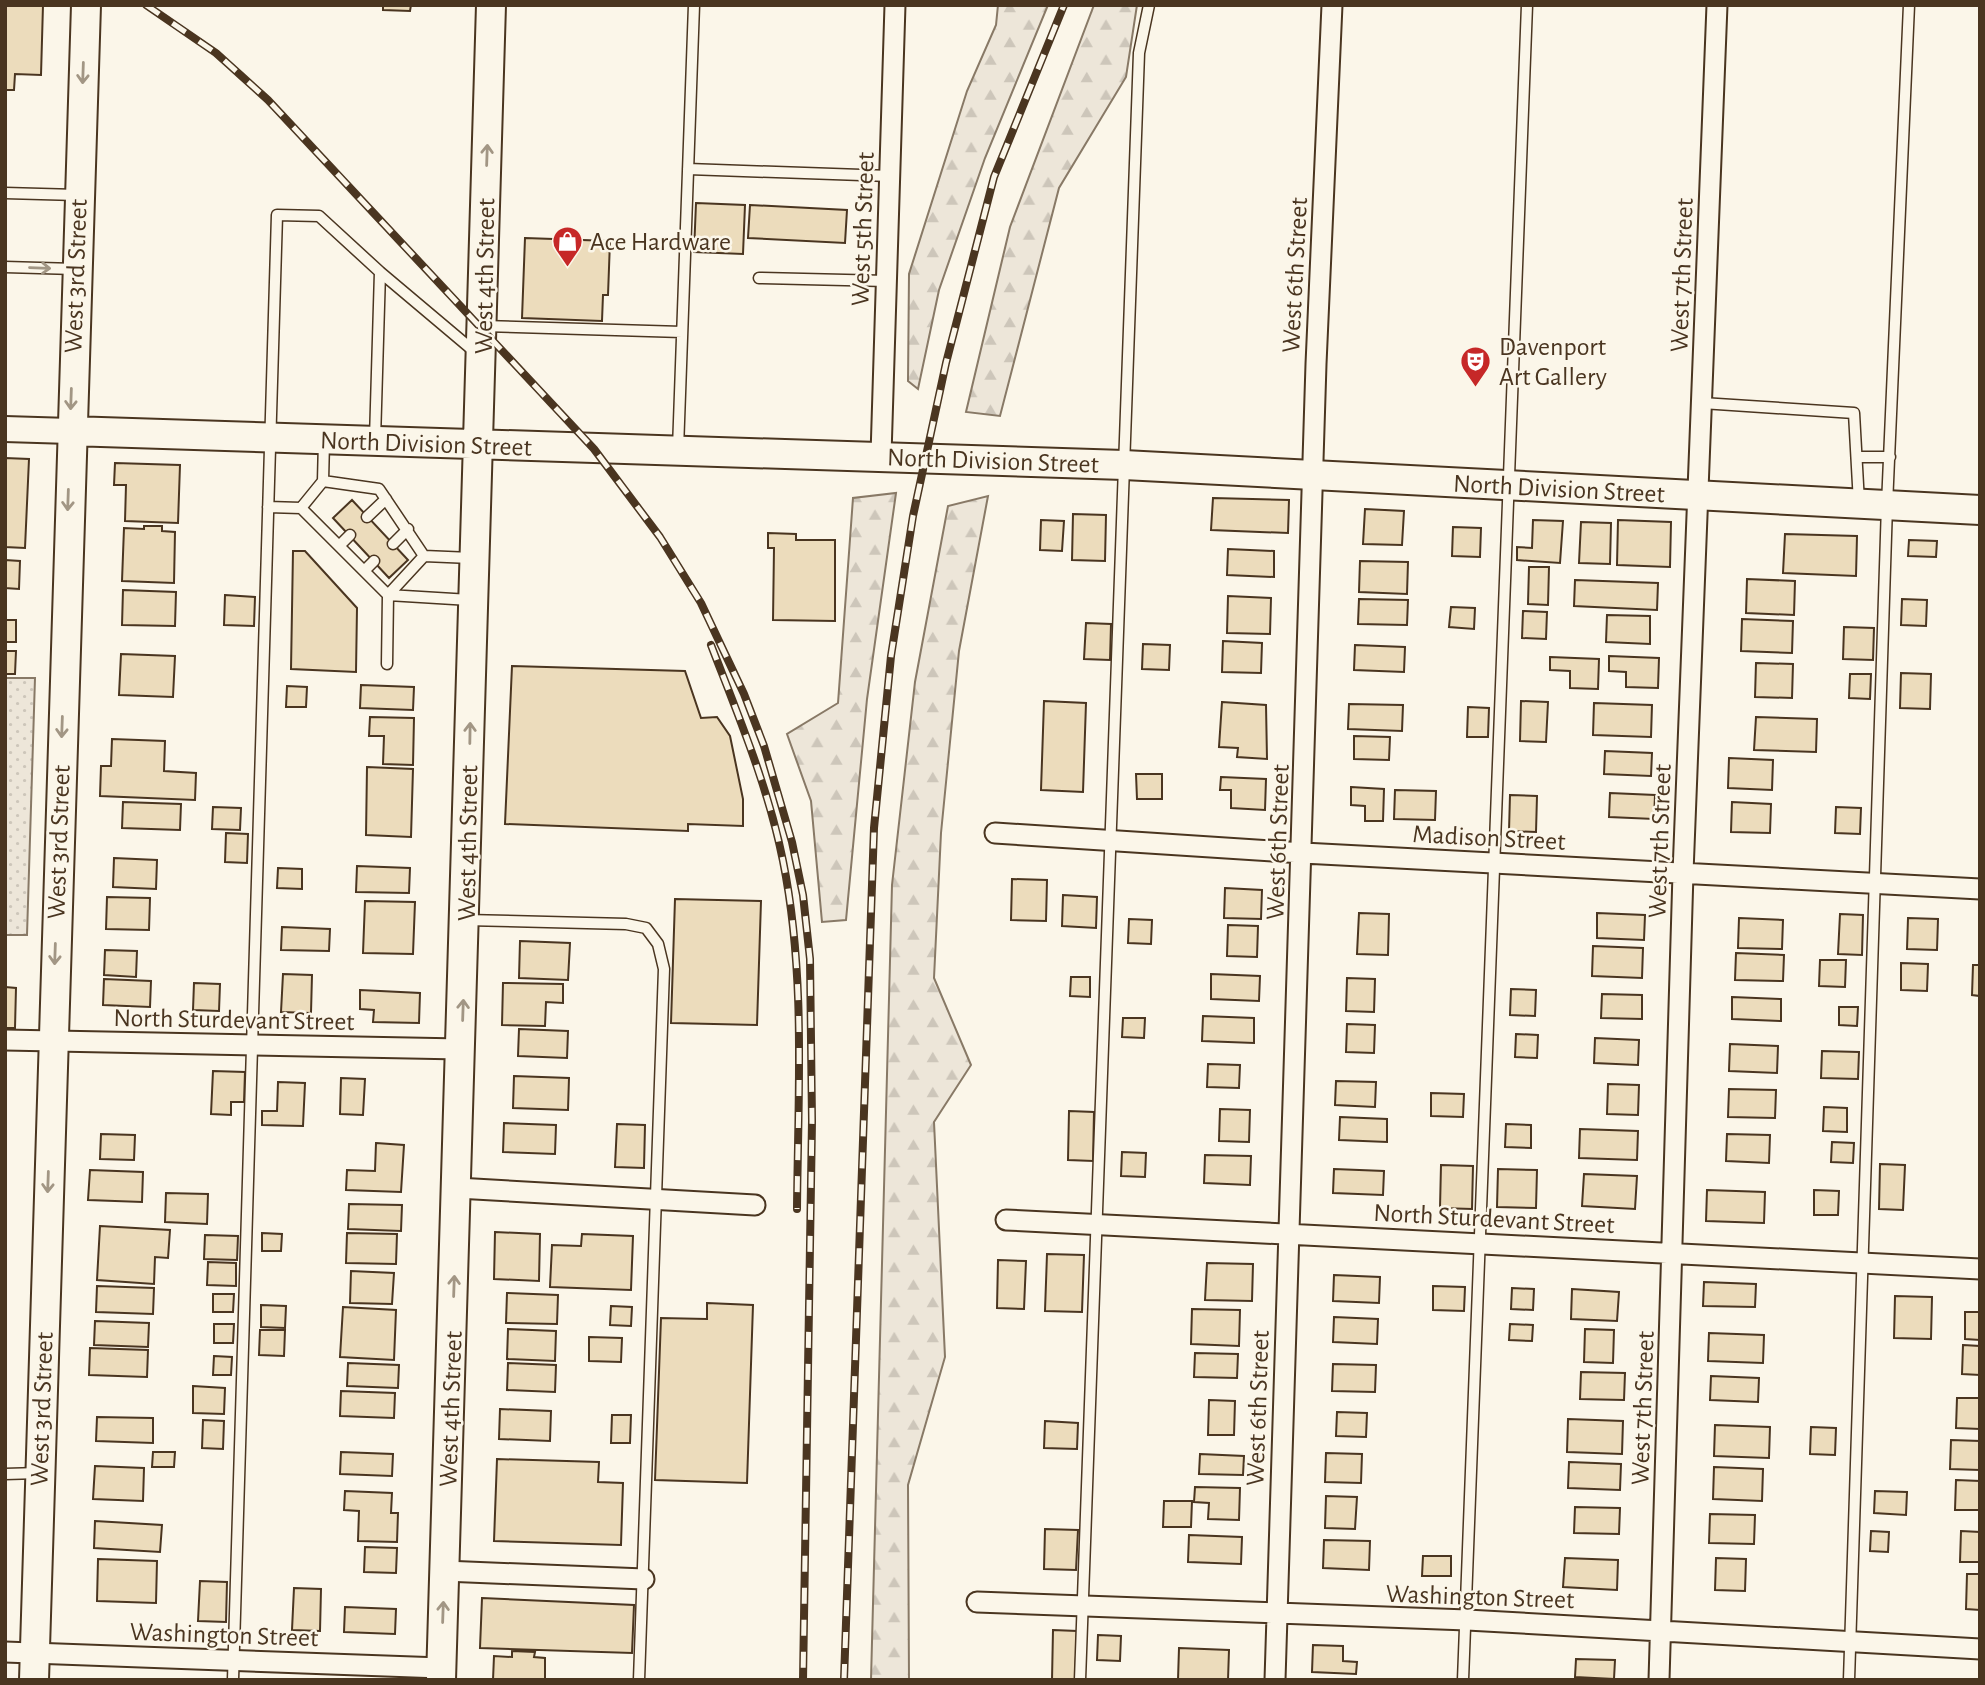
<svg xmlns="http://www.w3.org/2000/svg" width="1985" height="1685" viewBox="0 0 1985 1685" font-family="'Alegreya Sans',sans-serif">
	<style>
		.grass { fill: url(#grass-dots); stroke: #887966; stroke-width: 2 }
		.forest { fill: url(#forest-firs); stroke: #887966; stroke-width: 2 }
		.building { fill: #ecdcbc; stroke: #4a3520; stroke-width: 2 }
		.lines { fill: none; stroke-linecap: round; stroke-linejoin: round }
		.service-casing { stroke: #4a3520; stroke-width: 13 }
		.minor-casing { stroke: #4a3520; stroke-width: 23 }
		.tertiary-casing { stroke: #4a3520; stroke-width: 28 }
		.secondary-casing { stroke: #4a3520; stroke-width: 32 }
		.service { stroke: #fbf6e9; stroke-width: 10 }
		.minor { stroke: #fbf6e9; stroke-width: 19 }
		.tertiary { stroke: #fbf6e9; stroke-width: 24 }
		.secondary { stroke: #fbf6e9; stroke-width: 28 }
		.rail-casing { stroke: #4a3520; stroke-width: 8 }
		.rail { stroke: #fbf6e9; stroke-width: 5; stroke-dasharray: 16; stroke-linecap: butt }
		.oneway { stroke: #a29684 }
		.labels { text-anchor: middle; stroke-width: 5; stroke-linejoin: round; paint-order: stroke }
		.street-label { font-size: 26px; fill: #4a3520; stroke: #fbf6e9 }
		.poi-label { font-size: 26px; fill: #4a3520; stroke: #fbf6e9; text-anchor: start }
	</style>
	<defs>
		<pattern id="grass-dots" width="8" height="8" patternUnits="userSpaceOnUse" patternTransform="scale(1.75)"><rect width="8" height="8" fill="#ede6d9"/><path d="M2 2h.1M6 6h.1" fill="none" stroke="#cdc6ba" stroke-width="1.8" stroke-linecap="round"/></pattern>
		<pattern id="forest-firs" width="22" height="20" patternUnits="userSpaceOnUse" patternTransform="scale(1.75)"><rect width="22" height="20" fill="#ede6d9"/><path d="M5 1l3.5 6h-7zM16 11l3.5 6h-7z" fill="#cdc6ba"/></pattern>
	</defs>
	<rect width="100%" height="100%" fill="#fbf6e9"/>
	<path class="grass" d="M5,678H35L27,935H5Z"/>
	<path class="forest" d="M998,5H1048L985,158L939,290L918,389L908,381L909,274L967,91L996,25Z
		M1094,5H1137L1126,77L1059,188L1000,416L966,412L1010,227Z
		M896,493L867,699L846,920L822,922L811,801L787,734L838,703L853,498Z
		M988,496L959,651L941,833L934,978L971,1065L934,1122L945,1357L908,1485L909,1680H871L892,885L915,682L948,506Z"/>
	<path class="building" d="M5,5H43L41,75L15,74L14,90H5Z
		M383,5H411L410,11L383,10Z
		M696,203L745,205L743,254L694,252Z
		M750,205L847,210L845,243L748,238Z
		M525,238L610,241L608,295H603L602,321L522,318Z
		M5,458L29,459L25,548L5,547Z
		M115,463L180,465L178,523L125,521L126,485H114Z
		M1213,498L1289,500L1288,533L1211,530Z
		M352,500L408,560L389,578L333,518Z
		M1365,509L1404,511L1402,545L1363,544Z
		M1073,514L1106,515L1105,561L1072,560Z
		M1041,520L1064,521L1062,551L1040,550Z
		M1533,520L1563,521L1560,563L1517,560V547L1532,548Z
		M1618,520L1671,522L1670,567L1617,565Z
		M1581,522L1611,523L1610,564L1579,563Z
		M144,526H162V531L175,532L174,583L122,581L124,528L144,529Z
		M1453,527L1481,528L1480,557L1452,556Z
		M768,533L796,534V540H835V621L773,620L774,548H768Z
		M1785,534L1857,536L1856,576L1783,573Z
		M1909,540L1937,541L1936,557L1908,556Z
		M1228,549L1274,551V577L1227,575Z
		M293,551H305L357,608L356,672L291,669Z
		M5,560L20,561L19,589L5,588Z
		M1360,561L1408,562L1407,594L1359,592Z
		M1529,567H1549L1548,605L1528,604Z
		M1747,579L1795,581L1794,615L1746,613Z
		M1575,580L1658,583L1657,610L1574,606Z
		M123,590L176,592L175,626L122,625Z
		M225,595L255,597L254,626L224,625Z
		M1228,596L1271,598L1270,634L1227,633Z
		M1359,599L1408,600L1407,625L1358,624Z
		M1902,599L1927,600L1926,626L1901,625Z
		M1451,607L1475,608L1474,629L1449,627Z
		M1523,611L1547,612L1546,639L1522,638Z
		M1607,615L1650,616V644L1606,642Z
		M1742,619L1793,621L1792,653L1741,651Z
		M5,620H16V642H5Z
		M1086,623L1111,624L1110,660L1084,659Z
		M1844,627L1874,628L1873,660L1843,659Z
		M1223,641L1262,643L1261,673L1222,672Z
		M1143,644L1170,645L1169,670L1142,669Z
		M1355,645L1405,647L1404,672L1354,670Z
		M5,651H16L15,674H5Z
		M121,654L175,656L173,697L119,695Z
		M1609,656L1659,658L1658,688L1626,687V672L1609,671Z
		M1550,657L1599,659L1598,689L1570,688V671L1550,670Z
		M1756,663L1793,664L1792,698L1755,697Z
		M512,666L685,671L701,718L717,717L730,736L743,799V826L688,824V831L505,824Z
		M1901,673L1931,674L1930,709L1900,708Z
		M1850,674H1871L1870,699L1849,698Z
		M361,685L414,687L413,710L360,708Z
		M287,686L307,687L306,707H286Z
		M1044,701L1086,703L1083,792L1041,790Z
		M1521,701L1548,702L1546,742L1520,741Z
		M1222,702L1266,705L1267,759L1237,757L1238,748L1219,747Z
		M1594,703L1652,705L1651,737L1593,735Z
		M1349,704L1403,705L1402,731L1348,729Z
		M1468,707L1489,708L1488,737H1467Z
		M370,717L414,718L413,765L383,764L384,736H369Z
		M1756,717L1817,719L1816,752L1754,750Z
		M1354,736L1390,737L1389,760L1354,759Z
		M112,739L165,741L164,771L196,773L195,800L100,796L101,766H111Z
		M1605,751L1652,753L1651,776L1604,774Z
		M1729,758L1773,760L1772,790L1728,788Z
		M367,767L413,769L411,837L366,835Z
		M1136,774H1162V799H1137Z
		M1221,777L1266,779L1265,810L1231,808V790H1220Z
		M1351,787L1384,789L1383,821H1365V806L1351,805Z
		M1395,790L1436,791L1435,820L1394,819Z
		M1610,793L1655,795L1654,819L1609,817Z
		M1510,795L1537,796L1536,832L1509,831Z
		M123,802L181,804L180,830L122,828Z
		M1732,802L1771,804L1770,833L1731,832Z
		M213,807L241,808L240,830L212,829Z
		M1836,807L1861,808L1860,834L1835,833Z
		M226,833L248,834L247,863L225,862Z
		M114,858L157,860L156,889L113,887Z
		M357,866L410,868L409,893L356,892Z
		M278,868L302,869V889L277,888Z
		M1012,879L1047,880L1046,921L1011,920Z
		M1225,888L1262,890L1261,919L1224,918Z
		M1063,895L1097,897L1096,928L1062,926Z
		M107,897L150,898L149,930L106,929Z
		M675,899L761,901L757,1025L671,1023Z
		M365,901L415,902L413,954L363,953Z
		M1359,913L1389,914L1388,955L1357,954Z
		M1597,913L1645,915L1644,940L1597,938Z
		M1840,914L1863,915L1862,955L1838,954Z
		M1739,918L1783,920L1782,949L1738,948Z
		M1908,918L1938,919L1937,950L1907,949Z
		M1129,919L1152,920L1151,944L1128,943Z
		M1228,925L1258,926L1257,957L1227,956Z
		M282,927L330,929L329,951L281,950Z
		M520,941L570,943L568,980L519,978Z
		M1593,946L1643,948L1642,978L1592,976Z
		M105,950L137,951L136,977L104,975Z
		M1736,953L1784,955L1783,981L1735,980Z
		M1820,960H1846L1845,987L1819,986Z
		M1901,963L1928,964L1927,991L1901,990Z
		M1973,965H1980V996L1972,995Z
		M283,974L312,975L311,1013L281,1012Z
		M1211,974L1260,976L1259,1001L1211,999Z
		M1071,977H1090V997L1070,996Z
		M1347,978L1375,979L1374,1012L1346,1011Z
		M104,979L151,981L150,1007L103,1005Z
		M194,983L220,984L219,1011L193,1010Z
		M503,983L563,984V1003L546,1002L545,1026L502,1025Z
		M5,987L16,988L15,1028H5Z
		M1511,989L1536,990L1535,1016L1510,1015Z
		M360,990L420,993L419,1023L373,1022L374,1010L360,1009Z
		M1602,994L1642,995V1019L1601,1018Z
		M1732,997L1781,999V1021L1732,1019Z
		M1839,1007H1858L1857,1026L1839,1025Z
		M1203,1016L1254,1018V1043L1202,1041Z
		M1123,1018H1145L1144,1038L1122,1037Z
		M1347,1024L1375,1025L1374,1053L1346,1052Z
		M519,1029L568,1031L567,1058L518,1056Z
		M1516,1034L1538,1035L1537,1058L1515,1057Z
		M1595,1038L1639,1040L1638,1065L1594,1063Z
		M1730,1044L1778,1046L1777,1073L1729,1071Z
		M1822,1051L1859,1052L1858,1079L1821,1078Z
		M1208,1064L1240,1065L1239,1088L1207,1087Z
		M213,1071L245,1072L244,1102H231V1115L211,1114Z
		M514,1076L569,1078L568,1110L513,1108Z
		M341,1078L365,1079L363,1115L340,1114Z
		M1336,1081L1376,1082L1375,1107L1335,1105Z
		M278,1082L305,1083L303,1126L262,1125V1111H277Z
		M1608,1084L1639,1085L1638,1115L1607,1114Z
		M1729,1089L1776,1090L1775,1118L1728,1117Z
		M1431,1093L1464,1094L1463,1117L1431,1116Z
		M1824,1107L1847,1108V1132L1823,1131Z
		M1220,1109L1250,1110L1249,1142L1219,1141Z
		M1069,1111L1094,1112L1093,1161L1068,1160Z
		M1340,1117L1387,1119V1142L1339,1140Z
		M504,1123L556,1125L555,1154L503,1152Z
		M617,1124L645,1125L644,1168L615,1167Z
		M1506,1124L1531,1125V1148L1505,1147Z
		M1580,1129L1638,1131L1637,1160L1579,1158Z
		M101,1134L135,1135L134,1160L100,1159Z
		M1727,1134L1770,1135L1769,1163L1726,1161Z
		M1832,1142L1854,1143L1853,1163L1831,1162Z
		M376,1143L404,1145L401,1192L346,1190L347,1170L375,1171Z
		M1122,1152L1146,1153L1145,1177L1121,1176Z
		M1205,1155L1251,1156L1250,1185L1204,1183Z
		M1880,1164L1905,1165L1903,1210L1879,1209Z
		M1441,1165L1473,1166L1472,1209L1440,1208Z
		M1334,1169L1384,1171L1383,1195L1333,1193Z
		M1498,1169L1537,1170L1536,1208L1497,1207Z
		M90,1170L143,1172L142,1202L88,1200Z
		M1584,1174L1637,1176L1635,1209L1582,1206Z
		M1707,1190L1765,1192L1764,1223L1706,1221Z
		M1814,1190L1839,1191L1838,1215H1814Z
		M166,1193L208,1194L207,1224L165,1222Z
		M349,1204L402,1205L401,1231L348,1229Z
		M100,1226L170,1230L168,1258L155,1257L154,1284L97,1280Z
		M495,1232L540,1234L539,1281L494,1279Z
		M262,1233L282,1234L281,1251H262Z
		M347,1233L397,1234L396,1264L346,1263Z
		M582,1234L633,1236L631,1290L550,1287L552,1245L581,1246Z
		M205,1235L238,1236L237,1260L204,1259Z
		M1047,1254L1084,1255L1082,1312L1045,1311Z
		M998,1260L1026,1261L1024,1309L997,1308Z
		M208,1262L236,1263V1286L207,1285Z
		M1207,1263L1253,1264L1252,1301L1205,1300Z
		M351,1271L394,1273L392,1304L350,1303Z
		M1334,1275L1380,1277L1379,1303L1333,1301Z
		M1704,1282L1756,1284L1755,1307L1703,1306Z
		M97,1286L154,1288L153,1314L96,1312Z
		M1433,1286L1465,1287L1464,1311L1433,1310Z
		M1512,1288L1534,1289L1533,1310L1511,1309Z
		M1572,1289L1619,1292L1617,1321L1571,1319Z
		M507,1293L558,1295L557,1324L506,1323Z
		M213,1294H234L233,1312H213Z
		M1895,1296L1932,1297L1931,1339L1894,1338Z
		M707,1303L753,1305L747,1483L655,1480L661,1318L707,1319Z
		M261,1305L286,1306L285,1328L261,1327Z
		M611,1306L632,1307L631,1326L610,1325Z
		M343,1307L396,1310L394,1360L340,1357Z
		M1192,1309L1240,1310L1239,1346L1191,1344Z
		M1965,1312H1980V1340L1965,1339Z
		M1334,1317L1378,1319L1377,1344L1333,1342Z
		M95,1321L149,1323L148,1347L94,1345Z
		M214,1324H234L233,1343H214Z
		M1510,1324L1533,1325L1532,1341L1509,1340Z
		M508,1329L556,1331L555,1361L507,1359Z
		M1585,1329L1614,1330L1613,1363L1584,1362Z
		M260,1330H285L284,1356L259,1355Z
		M1709,1333L1764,1335L1763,1363L1708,1361Z
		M589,1337L622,1338L621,1362L589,1361Z
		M1963,1345L1980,1346V1375L1962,1374Z
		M90,1348L148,1350L147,1377L89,1375Z
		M1195,1353L1238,1354L1237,1378L1194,1377Z
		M214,1356L232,1357L231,1375H213Z
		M348,1363L399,1365L398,1388L347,1386Z
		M508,1363L556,1365L555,1392L507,1390Z
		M1333,1364L1376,1365L1375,1392L1332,1391Z
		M1581,1372L1625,1373L1624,1400L1580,1399Z
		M1711,1376L1759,1378L1758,1402L1710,1400Z
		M193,1386L225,1388L224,1414L193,1413Z
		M341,1391L395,1393L394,1418L340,1416Z
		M1957,1398H1980V1429L1956,1428Z
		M1209,1400L1235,1401L1234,1435H1208Z
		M500,1409L551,1411L550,1441L499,1439Z
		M1337,1412L1367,1413L1366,1437L1336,1436Z
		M612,1415H631L630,1443H611Z
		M97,1417L153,1418V1443L96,1441Z
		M1568,1419L1623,1421L1622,1454L1567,1452Z
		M203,1420L224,1421L223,1449L202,1448Z
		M1045,1421L1078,1423L1077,1449L1044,1448Z
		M1715,1425L1770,1427L1769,1458L1714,1456Z
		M1811,1427L1836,1428L1835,1455L1810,1454Z
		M1951,1440L1980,1441V1470L1950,1469Z
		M153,1452H175L174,1467H152Z
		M341,1452L393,1454L392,1476L340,1474Z
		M1326,1453L1362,1454L1361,1483L1325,1482Z
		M1200,1454L1244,1456L1243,1475L1199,1474Z
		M497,1459L599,1462L598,1482L623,1483L621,1545L494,1541Z
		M1569,1462L1621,1464L1620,1490L1568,1488Z
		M95,1466L144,1468L143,1501L93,1499Z
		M1714,1467L1763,1469L1762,1501L1713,1499Z
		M1956,1480L1980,1481V1510H1955Z
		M1195,1487L1240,1488L1239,1520L1208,1519L1209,1503L1194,1502Z
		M345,1491L392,1493L391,1513H398L397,1542L358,1541L359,1511L344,1510Z
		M1875,1491L1907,1492L1906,1515L1874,1513Z
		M1326,1496L1357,1497L1355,1529L1325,1528Z
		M1164,1501H1192L1191,1527H1163Z
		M1575,1507L1620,1508L1619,1534L1574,1533Z
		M1710,1514L1755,1515L1754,1544L1709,1543Z
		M95,1521L162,1525L160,1552L94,1548Z
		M1045,1529L1078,1530L1076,1570L1044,1569Z
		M1871,1531L1889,1532L1888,1552L1870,1551Z
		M1961,1531L1980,1532V1562H1960Z
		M1189,1535L1242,1537L1241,1564L1188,1562Z
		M1324,1540L1370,1541L1369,1570L1323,1568Z
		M365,1547L397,1548L396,1573L364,1572Z
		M1423,1556H1451V1576H1422Z
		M1565,1558L1618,1560L1617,1590L1563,1587Z
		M1716,1558L1746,1559L1745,1591L1715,1590Z
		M98,1559L157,1561L156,1603L97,1601Z
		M1967,1574H1980V1610L1966,1609Z
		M200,1581L227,1582L226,1622L198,1621Z
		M294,1588L321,1589L320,1631L292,1630Z
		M482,1598L634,1605L632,1653L480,1648Z
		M345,1607L396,1609L395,1634L344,1632Z
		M1053,1630L1077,1631L1075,1680H1052Z
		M1098,1635L1121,1636L1120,1661L1097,1660Z
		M1313,1645L1343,1646V1661L1357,1662L1356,1674L1312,1672Z
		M1179,1648L1229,1650L1228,1680H1178Z
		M512,1651L535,1652L534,1657L545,1658V1680H493L494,1656L512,1657Z
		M1576,1659L1615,1660L1614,1679L1575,1677Z"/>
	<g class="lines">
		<defs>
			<path id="service" d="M688,169L890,176
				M5,193L77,195
				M5,267L75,269
				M759,278L887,281
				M483,326L682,332
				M1702,403L1854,413L1859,503
				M375,439L380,272
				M324,441L323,481L379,489L424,556
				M678,449L694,5
				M1858,457H1890
				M268,507L301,508L323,481
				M301,508L388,595L470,600
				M367,517L386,499
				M393,544L408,529
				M339,546L350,535
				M364,571L374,561
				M387,664L388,595L424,556L471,558
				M465,920L626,924L646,928L658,944L664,969L639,1680
				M5,1474L39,1473
				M233,1680L277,215L319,216L380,272L475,352
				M1080,1680L1139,53L1149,5
				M1463,1680L1527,5
				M1849,1680L1887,505L1909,5"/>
			<path id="minor" d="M881,455L895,5
				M995,833L1303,853L1980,889
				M5,1040L461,1049
				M457,1188L755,1205
				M1006,1220L1980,1269
				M444,1571L644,1579
				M977,1602L1467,1620L1980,1649
				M5,1652L441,1668
				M1275,1680L1316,364L1332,5
				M1659,1680L1683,873L1717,5"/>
			<path id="tertiary" d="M5,429L70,431"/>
			<path id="secondary" d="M70,431L1124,465L1980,510
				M34,1680L86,5
				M441,1680L491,5"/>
		</defs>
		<use href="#service" class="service-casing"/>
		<use href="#minor" class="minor-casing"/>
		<use href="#tertiary" class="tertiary-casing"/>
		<use href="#secondary" class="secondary-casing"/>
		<use href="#service" class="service"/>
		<use href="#minor" class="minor"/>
		<use href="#tertiary" class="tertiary"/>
		<use href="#secondary" class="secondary"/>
		<defs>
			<path id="rail" d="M146,5L216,53L268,100L594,449L660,537L701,603L744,694L764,746L792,842L803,895L810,959L812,1121L803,1680
				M711,645C738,715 768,786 783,861C806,975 798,1094 797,1209
				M844,1680L874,828L891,656L913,516L946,363L994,177L1064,5"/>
		</defs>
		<use href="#rail" class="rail-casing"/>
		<use href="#rail" class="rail"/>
	</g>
	<defs><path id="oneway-shaft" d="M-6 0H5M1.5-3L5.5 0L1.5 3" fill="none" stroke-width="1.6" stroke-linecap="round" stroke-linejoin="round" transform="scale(1.75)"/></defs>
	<g class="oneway">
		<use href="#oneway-shaft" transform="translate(83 73) rotate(92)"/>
		<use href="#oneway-shaft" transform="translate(487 155) rotate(-88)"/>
		<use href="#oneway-shaft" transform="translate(40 268) rotate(2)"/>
		<use href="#oneway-shaft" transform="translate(71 399) rotate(92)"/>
		<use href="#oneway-shaft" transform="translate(68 500) rotate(92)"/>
		<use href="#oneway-shaft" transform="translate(62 727) rotate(92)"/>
		<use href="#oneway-shaft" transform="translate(470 733) rotate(-89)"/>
		<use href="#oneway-shaft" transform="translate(55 954) rotate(92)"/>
		<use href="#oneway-shaft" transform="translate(463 1010) rotate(-88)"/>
		<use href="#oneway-shaft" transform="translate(48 1182) rotate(92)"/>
		<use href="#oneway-shaft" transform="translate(454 1286) rotate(-88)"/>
		<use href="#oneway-shaft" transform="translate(443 1612) rotate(-88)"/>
	</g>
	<defs>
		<symbol id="shop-pin" viewBox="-11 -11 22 30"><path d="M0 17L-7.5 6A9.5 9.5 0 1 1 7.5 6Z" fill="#c62828" stroke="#fbf6e9"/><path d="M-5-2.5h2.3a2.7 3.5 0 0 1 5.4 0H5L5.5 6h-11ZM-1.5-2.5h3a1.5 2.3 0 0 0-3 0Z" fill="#fff"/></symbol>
		<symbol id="theatre-pin" viewBox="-11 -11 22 30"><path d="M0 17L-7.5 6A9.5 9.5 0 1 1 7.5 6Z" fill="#c62828" stroke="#fbf6e9"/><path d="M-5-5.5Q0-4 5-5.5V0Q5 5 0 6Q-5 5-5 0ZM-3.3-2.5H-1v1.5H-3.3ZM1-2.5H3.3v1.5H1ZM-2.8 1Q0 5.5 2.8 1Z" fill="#fff"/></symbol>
	</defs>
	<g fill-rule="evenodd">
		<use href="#shop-pin" x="550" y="224" width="35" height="47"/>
		<use href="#theatre-pin" x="1458" y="344" width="35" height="47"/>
	</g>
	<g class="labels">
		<g class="street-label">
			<text transform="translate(862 229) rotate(-88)" y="9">West 5th Street</text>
			<text transform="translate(1294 275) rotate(-87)" y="9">West 6th Street</text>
			<text transform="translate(1681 275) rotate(-88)" y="9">West 7th Street</text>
			<text transform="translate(75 276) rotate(-88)" y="9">West 3rd Street</text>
			<text transform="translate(484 276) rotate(-89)" y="9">West 4th Street</text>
			<text transform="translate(426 443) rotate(2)" y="9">North Division Street</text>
			<text transform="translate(993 460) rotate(2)" y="9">North Division Street</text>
			<text transform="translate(1559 488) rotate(3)" y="9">North Division Street</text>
			<text transform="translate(1489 837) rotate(3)" y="9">Madison Street</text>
			<text transform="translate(1659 841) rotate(-88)" y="9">West 7th Street</text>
			<text transform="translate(58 842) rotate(-88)" y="9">West 3rd Street</text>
			<text transform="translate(1277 842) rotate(-88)" y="9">West 6th Street</text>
			<text transform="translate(467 843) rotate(-89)" y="9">West 4th Street</text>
			<text transform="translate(234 1019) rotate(1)" y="9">North Sturdevant Street</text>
			<text transform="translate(1494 1218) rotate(3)" y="9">North Sturdevant Street</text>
			<text transform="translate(1257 1408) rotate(-88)" y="9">West 6th Street</text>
			<text transform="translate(1642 1408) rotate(-88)" y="9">West 7th Street</text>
			<text transform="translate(41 1409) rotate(-88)" y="9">West 3rd Street</text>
			<text transform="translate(450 1409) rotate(-88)" y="9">West 4th Street</text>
			<text transform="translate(1480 1596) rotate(2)" y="9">Washington Street</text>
			<text transform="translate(224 1634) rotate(2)" y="9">Washington Street</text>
		</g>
		<g class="poi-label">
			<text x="590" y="250">Ace Hardware</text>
			<text x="1499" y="355">Davenport<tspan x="1499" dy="30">Art Gallery</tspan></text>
		</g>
	</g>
	<rect width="1985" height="1685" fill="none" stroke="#4a3520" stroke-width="14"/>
</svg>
